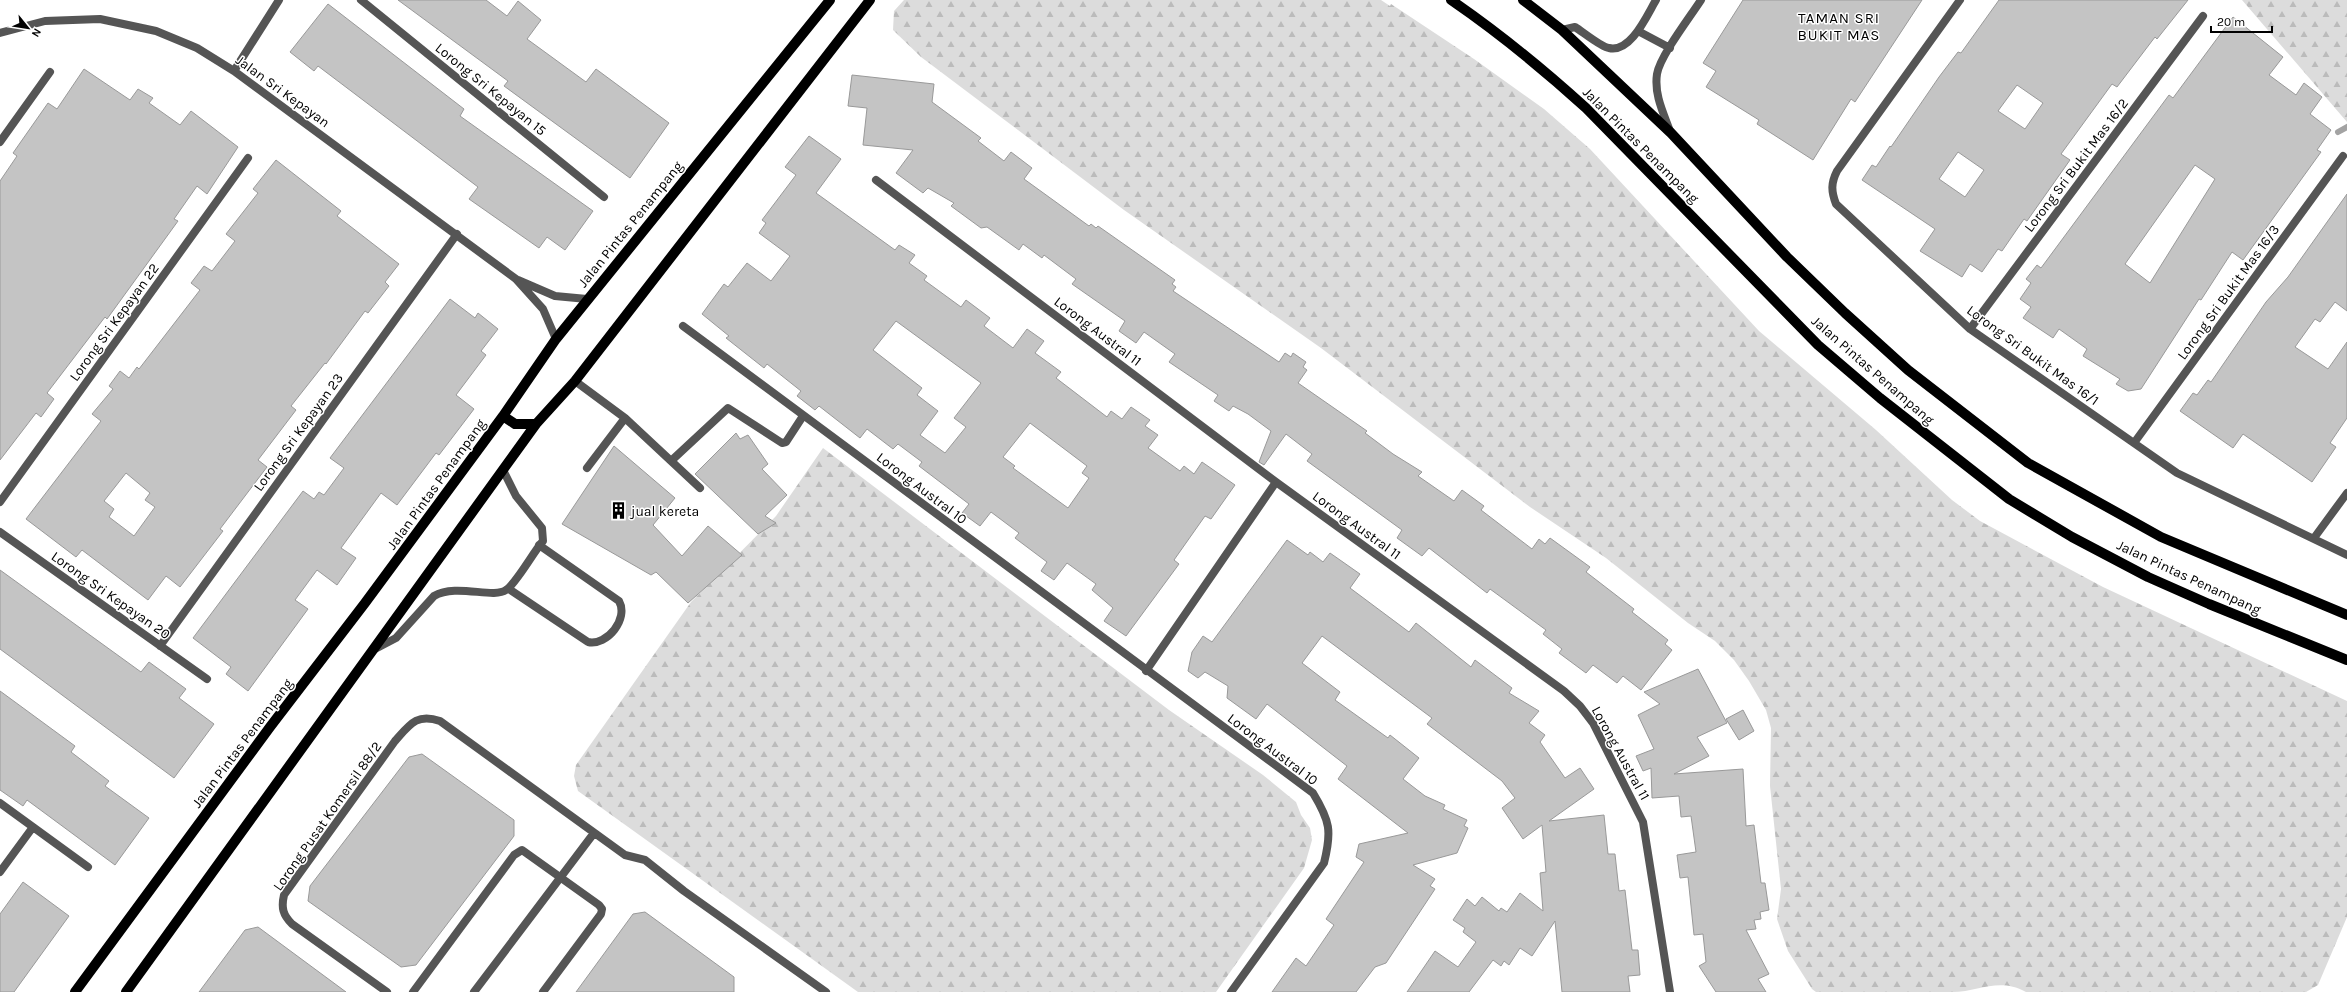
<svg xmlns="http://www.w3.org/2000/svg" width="2347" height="992" viewBox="0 0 2347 992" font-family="Karla,sans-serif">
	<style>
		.forest { fill: url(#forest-firs) }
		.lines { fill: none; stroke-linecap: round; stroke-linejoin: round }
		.stream { stroke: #a3a3a3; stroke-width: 6 }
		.building { fill: #c4c4c4; stroke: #999; fill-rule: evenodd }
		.service { stroke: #555; stroke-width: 8 }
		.minor { stroke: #555; stroke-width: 8 }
		.primary { stroke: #000; stroke-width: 10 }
		.labels { text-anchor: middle; stroke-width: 3; stroke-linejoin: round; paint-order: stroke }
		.street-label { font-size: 14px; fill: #000; stroke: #fff }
		.poi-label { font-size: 14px; fill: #000; stroke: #fff; text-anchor: start }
		.neighbourhood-label { font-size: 15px; letter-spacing: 1px; fill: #000; stroke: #fff }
	</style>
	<defs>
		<pattern id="forest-firs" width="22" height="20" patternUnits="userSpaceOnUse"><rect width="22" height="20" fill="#dcdcdc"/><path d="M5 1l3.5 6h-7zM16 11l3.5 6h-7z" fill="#bbb"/></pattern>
	</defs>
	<rect width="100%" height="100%" fill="#fff"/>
	<path class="forest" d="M904,0H1381L1390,6L1391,4L1474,59L1544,109L1590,149L1759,331L1876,430L1952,500L1980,521L2103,587L2347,701V917L2318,985L2306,992H2026C1998,977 1980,992 1952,992C1907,992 1861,992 1816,992L1812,989L1788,951L1777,919L1781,889L1770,786L1771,728L1766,710L1749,681L1734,660L1715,641L1688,623L1606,558L1530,507L1321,348L1124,210L921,57L893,30L894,11Z
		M2242,0H2347V122Z
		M823,448L1169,710L1263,775L1296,802L1301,815L1310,828L1312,840L1304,868L1216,992H858L578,791L574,776L576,765L691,602L776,516Z"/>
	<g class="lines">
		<path class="stream" d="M2338,132L2347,127"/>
	</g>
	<path class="building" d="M398,0H486L507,16L518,1L541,20L527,39L586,82L596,69L669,123L630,178L504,86L508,81Z
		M1743,0H1922L1855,102L1851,99L1813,160L1757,124L1759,120L1706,87L1716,71L1703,63Z
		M1999,0H2188L2157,39L2155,37L2117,87L2112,84L2061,154L2070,160L2027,221L2024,219L2002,251L1998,249L1982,272L1970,264L1962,277L1920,251L1935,229L1862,180L1872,165L1876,167L1890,146L1891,147L1939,77L1958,52L1961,53ZM2017,85L2043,103L2025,129L1998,111ZM1958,152L1984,170L1965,197L1939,179Z
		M328,4L464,109L460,116L593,211L565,250L547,237L539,248L469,199L478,187L318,66L314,71L290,52Z
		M2233,17L2283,57L2269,75L2296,95L2304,83L2322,97L2310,114L2331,130L2317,150L2321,152L2243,260L2232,252L2201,300L2199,299L2141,389L2128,391L2116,384L2120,379L2083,356L2087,349L2059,329L2053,338L2023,318L2031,307L2020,299L2031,283L2026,279L2037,265L2041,268L2169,95L2173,98ZM2195,165L2215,179L2150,283L2125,264Z
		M84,69L130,100L138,89L153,98L149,103L180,125L191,111L238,147L207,194L197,186L174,219L178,221L107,319L105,317L47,393L54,399L41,417L36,413L0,460V181L17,156L13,153L48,103L57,109Z
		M852,75L934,84L932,102L981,138L978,141L1004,161L1011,152L1032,168L1024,179L1089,226L1091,224L1096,228L1098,226L1145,259L1175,280L1172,284L1176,287L1173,291L1279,362L1285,353L1291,357L1293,353L1306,362L1303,367L1307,370L1298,383L1367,431L1365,433L1393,454L1422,472L1418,476L1454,501L1462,490L1484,506L1481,510L1532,549L1539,539L1545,544L1550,538L1590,567L1586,572L1634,609L1632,612L1668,640L1665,644L1672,650L1641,690L1623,676L1617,683L1593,665L1586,673L1559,653L1562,649L1543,634L1546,630L1490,589L1487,593L1429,548L1422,556L1397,538L1402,530L1307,461L1312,454L1286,434L1264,465L1259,462L1271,431L1248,414L1233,406L1229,411L1214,401L1218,395L1169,362L1175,354L1144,332L1136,343L1119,331L1125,321L1072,284L1076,279L1044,255L1042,258L1023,244L1019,250L987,227L981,228L951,206L954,203L928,188L923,193L896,173L913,150L863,145L867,108L848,106Z
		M809,136L841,159L816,193L895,250L899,245L915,255L909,263L927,276L924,280L961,307L966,300L990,318L984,326L1013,348L1027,329L1044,341L1035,353L1061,372L1056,378L1107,417L1111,411L1122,419L1131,407L1150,420L1145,426L1158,435L1148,448L1180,471L1184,466L1194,474L1202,462L1235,485L1211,519L1205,516L1174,560L1179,564L1126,636L1104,621L1113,608L1092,590L1096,584L1067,563L1054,580L1041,571L1047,562L1015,538L1019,533L991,512L980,526L962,513L969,504L919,466L922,462L898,444L893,449L867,429L860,438L819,406L815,410L797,396L801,391L767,364L764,368L726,338L729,336L702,314L724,284L728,287L747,263L771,281L790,256L759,233L766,223L762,220L796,175L785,167ZM896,321L981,383L954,418L966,427L945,453L920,435L938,411L917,395L922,388L873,350ZM1030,423L1087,466L1082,473L1089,478L1068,508L1013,468L1015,466L1003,457Z
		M276,160L341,211L337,216L399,264L385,282L389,286L368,313L365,311L326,364L325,363L291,406L296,410L258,460L267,467L220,529L223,531L190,574L180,587L166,576L148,600L82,550L76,557L26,519L101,421L92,414L113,389L109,386L120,371L129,378L137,367L139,369L200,290L191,283L204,266L212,271L235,241L226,234L258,193L253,189ZM126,473L150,493L145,500L155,507L134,536L109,517L114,509L104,501Z
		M2347,194V311L2335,302L2320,322L2315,319L2295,347L2328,369L2347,342V418L2330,443L2336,447L2312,482L2243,434L2233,448L2180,411L2193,393L2197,395L2208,380L2211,382L2266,302L2288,277Z
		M450,299L475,318L478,313L498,329L481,351L486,355L456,395L474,409L439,455L436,453L397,505L381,493L341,548L356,558L337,585L317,570L295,600L308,609L248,691L226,674L231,667L193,638L303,491L314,499L319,492L324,495L344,468L330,458Z
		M736,433L740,439L748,435L768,464L762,469L787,495L765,516L776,523L758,534L695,474Z
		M614,446L675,498L653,525L682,556L708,526L742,555L688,603L656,572L651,575L562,524Z
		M1287,540L1308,555L1310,552L1323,562L1330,553L1360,574L1350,588L1409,632L1416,623L1471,667L1475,660L1512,688L1509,693L1539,711L1529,723L1545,735L1540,742L1565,778L1580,768L1594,789L1549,821L1604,815L1608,854H1615L1619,891L1625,890L1632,950H1638L1640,975L1628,976L1630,992H1562L1555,921L1532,956L1520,948L1509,965L1504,961L1501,966L1493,960L1469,992H1407L1435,951L1458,967L1476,942L1463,932L1465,928L1453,920L1467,899L1475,906L1482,897L1499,911L1501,908L1507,912L1520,893L1543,911L1540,873L1546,872L1542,825L1523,839L1502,808L1515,798L1502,781L1427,724L1432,718L1322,636L1302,663L1340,692L1335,700L1388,738L1390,735L1419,758L1403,779L1425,796L1445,805L1443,809L1467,820L1464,826L1468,828L1457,853L1413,865L1435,879L1430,886L1435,889L1386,963L1375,967L1356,992H1272L1296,958L1306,966L1334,925L1326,919L1364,862L1356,857L1359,844L1408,833L1338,779L1347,766L1267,704L1256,719L1227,698L1228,686L1205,672L1198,678L1188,671L1192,652L1203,636L1212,642Z
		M0,570L141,672L149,662L186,689L179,698L214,724L174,778L0,649Z
		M1698,669L1727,723L1697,737L1709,756L1674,774L1743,769L1746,826L1754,825L1761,883H1765L1769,910L1760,912L1761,919L1754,920L1756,929L1746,930L1769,974L1758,979L1766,992H1716L1699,966L1706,962L1703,934L1694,935L1688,877L1680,878L1677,855L1696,852L1691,816L1681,817L1679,796L1652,798L1651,768L1643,771L1636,756L1654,749L1638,715L1660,704L1644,692Z
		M0,691L75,746L71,752L109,781L105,786L149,818L115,865L27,800L23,806L0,790Z
		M1743,710L1754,731L1739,740L1726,719Z
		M422,754L514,820V836L416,965L401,967L308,901L310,886L409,757Z
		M23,882L69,916L14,992H0V914Z
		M645,912L734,977V992H576L633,914Z
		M258,927L346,992H199L245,930Z"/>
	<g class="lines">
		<path class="service" d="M575,381L625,418L700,488
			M671,461L728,408L782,443L786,442L803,416
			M587,468L625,418
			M509,589L588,642C607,646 629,619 619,601L539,545
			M375,649L396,638L434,596C456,583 493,599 506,590C516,584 534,551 543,541L542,528L516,496L504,472
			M413,992L514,855L522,850L599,905L602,909L601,914L543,992"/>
		<path class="minor" d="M361,0L604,197
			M1960,0L1837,171C1831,183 1831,191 1836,204L1970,329L2177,473L2347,555
			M1562,30L1575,27C1583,32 1601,47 1609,48C1631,53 1647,15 1656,0
			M1638,31L1670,48
			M0,33L45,21L100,19L156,31L197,48L234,71L516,279L543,309L556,339
			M234,71L279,0
			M1670,131C1663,112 1654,94 1657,74C1660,56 1690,17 1701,0
			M0,142L50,72
			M876,180L1276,482L1564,691L1580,706L1593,723L1643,822L1670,992
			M518,280L555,296L587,299
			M683,326L1313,793C1330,821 1332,831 1324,863L1231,992
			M1970,329L2203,16
			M2134,443L2343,156
			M0,502L248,158
			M0,532L207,679
			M2314,538L2347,493
			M160,646L457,234
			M1146,671L1276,482
			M0,803L88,867
			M0,872L33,827
			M387,992L292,924C283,915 281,908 284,895L395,741C410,724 417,713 440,721L625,855L645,860L684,891L826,992
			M474,992L594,833"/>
		<path class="primary" d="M1451,0C1499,33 1543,69 1586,108L1818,345L1880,398L2009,499L2072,537L2148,577L2209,604L2347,660
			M1523,0L1562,30L1671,133L1787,257L1845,313L1908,370L2028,463L2161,537L2347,615
			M503,416L515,424H536
			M75,992L270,727L365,603L503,416L556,339L830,0
			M126,992L536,424L575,381L870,0"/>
	</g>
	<defs>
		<symbol id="building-bare" viewBox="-9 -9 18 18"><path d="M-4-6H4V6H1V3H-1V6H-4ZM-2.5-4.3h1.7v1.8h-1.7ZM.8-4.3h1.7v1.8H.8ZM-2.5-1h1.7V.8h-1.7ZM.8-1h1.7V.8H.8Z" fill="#000" stroke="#fff" stroke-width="2.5" paint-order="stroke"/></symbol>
	</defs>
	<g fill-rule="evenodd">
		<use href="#building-bare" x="606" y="498" width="25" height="25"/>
	</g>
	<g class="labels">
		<g class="street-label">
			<text transform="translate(491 89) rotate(39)" y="5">Lorong Sri Kepayan 15</text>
			<text transform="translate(283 91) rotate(36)" y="5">Jalan Sri Kepayan</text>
			<text transform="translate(1641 145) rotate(45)" y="5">Jalan Pintas Penampang</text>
			<text transform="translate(2076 165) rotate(-53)" y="5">Lorong Sri Bukit Mas 16/2</text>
			<text transform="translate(630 224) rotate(-51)" y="5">Jalan Pintas Penampang</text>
			<text transform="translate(2228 292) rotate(-54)" y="5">Lorong Sri Bukit Mas 16/3</text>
			<text transform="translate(114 322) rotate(-54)" y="5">Lorong Sri Kepayan 22</text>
			<text transform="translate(1098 331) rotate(37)" y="5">Lorong Austral 11</text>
			<text transform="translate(2033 355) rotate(36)" y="5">Lorong Sri Bukit Mas 16/1</text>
			<text transform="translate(1873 370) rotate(41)" y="5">Jalan Pintas Penampang</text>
			<text transform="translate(298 432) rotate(-54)" y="5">Lorong Sri Kepayan 23</text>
			<text transform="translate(436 484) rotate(-54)" y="5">Jalan Pintas Penampang</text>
			<text transform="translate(922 488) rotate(37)" y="5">Lorong Austral 10</text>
			<text transform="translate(1357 525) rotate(36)" y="5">Lorong Austral 11</text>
			<text transform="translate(2189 577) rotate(25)" y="5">Jalan Pintas Penampang</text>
			<text transform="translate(111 595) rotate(35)" y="5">Lorong Sri Kepayan 20</text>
			<text transform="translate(242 743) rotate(-53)" y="5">Jalan Pintas Penampang</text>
			<text transform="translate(1273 749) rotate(37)" y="5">Lorong Austral 10</text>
			<text transform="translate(1621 753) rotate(61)" y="5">Lorong Austral 11</text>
			<text transform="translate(327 816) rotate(-55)" y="5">Lorong Pusat Komersil 88/2</text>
		</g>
		<g class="poi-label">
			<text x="631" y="516">jual kereta</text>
		</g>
		<g class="neighbourhood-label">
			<text x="1839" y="23">TAMAN SRI<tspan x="1839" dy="17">BUKIT MAS</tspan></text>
		</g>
	</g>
	<g transform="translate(28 28) rotate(120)" stroke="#ffffff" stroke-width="3" paint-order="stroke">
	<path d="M0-3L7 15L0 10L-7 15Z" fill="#000000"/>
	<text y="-6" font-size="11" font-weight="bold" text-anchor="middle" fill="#000000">N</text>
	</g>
	<path d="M2211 26v6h61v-6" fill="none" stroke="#000000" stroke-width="2"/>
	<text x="2217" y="26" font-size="12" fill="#000000" stroke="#ffffff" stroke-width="3" paint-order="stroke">20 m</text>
</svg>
